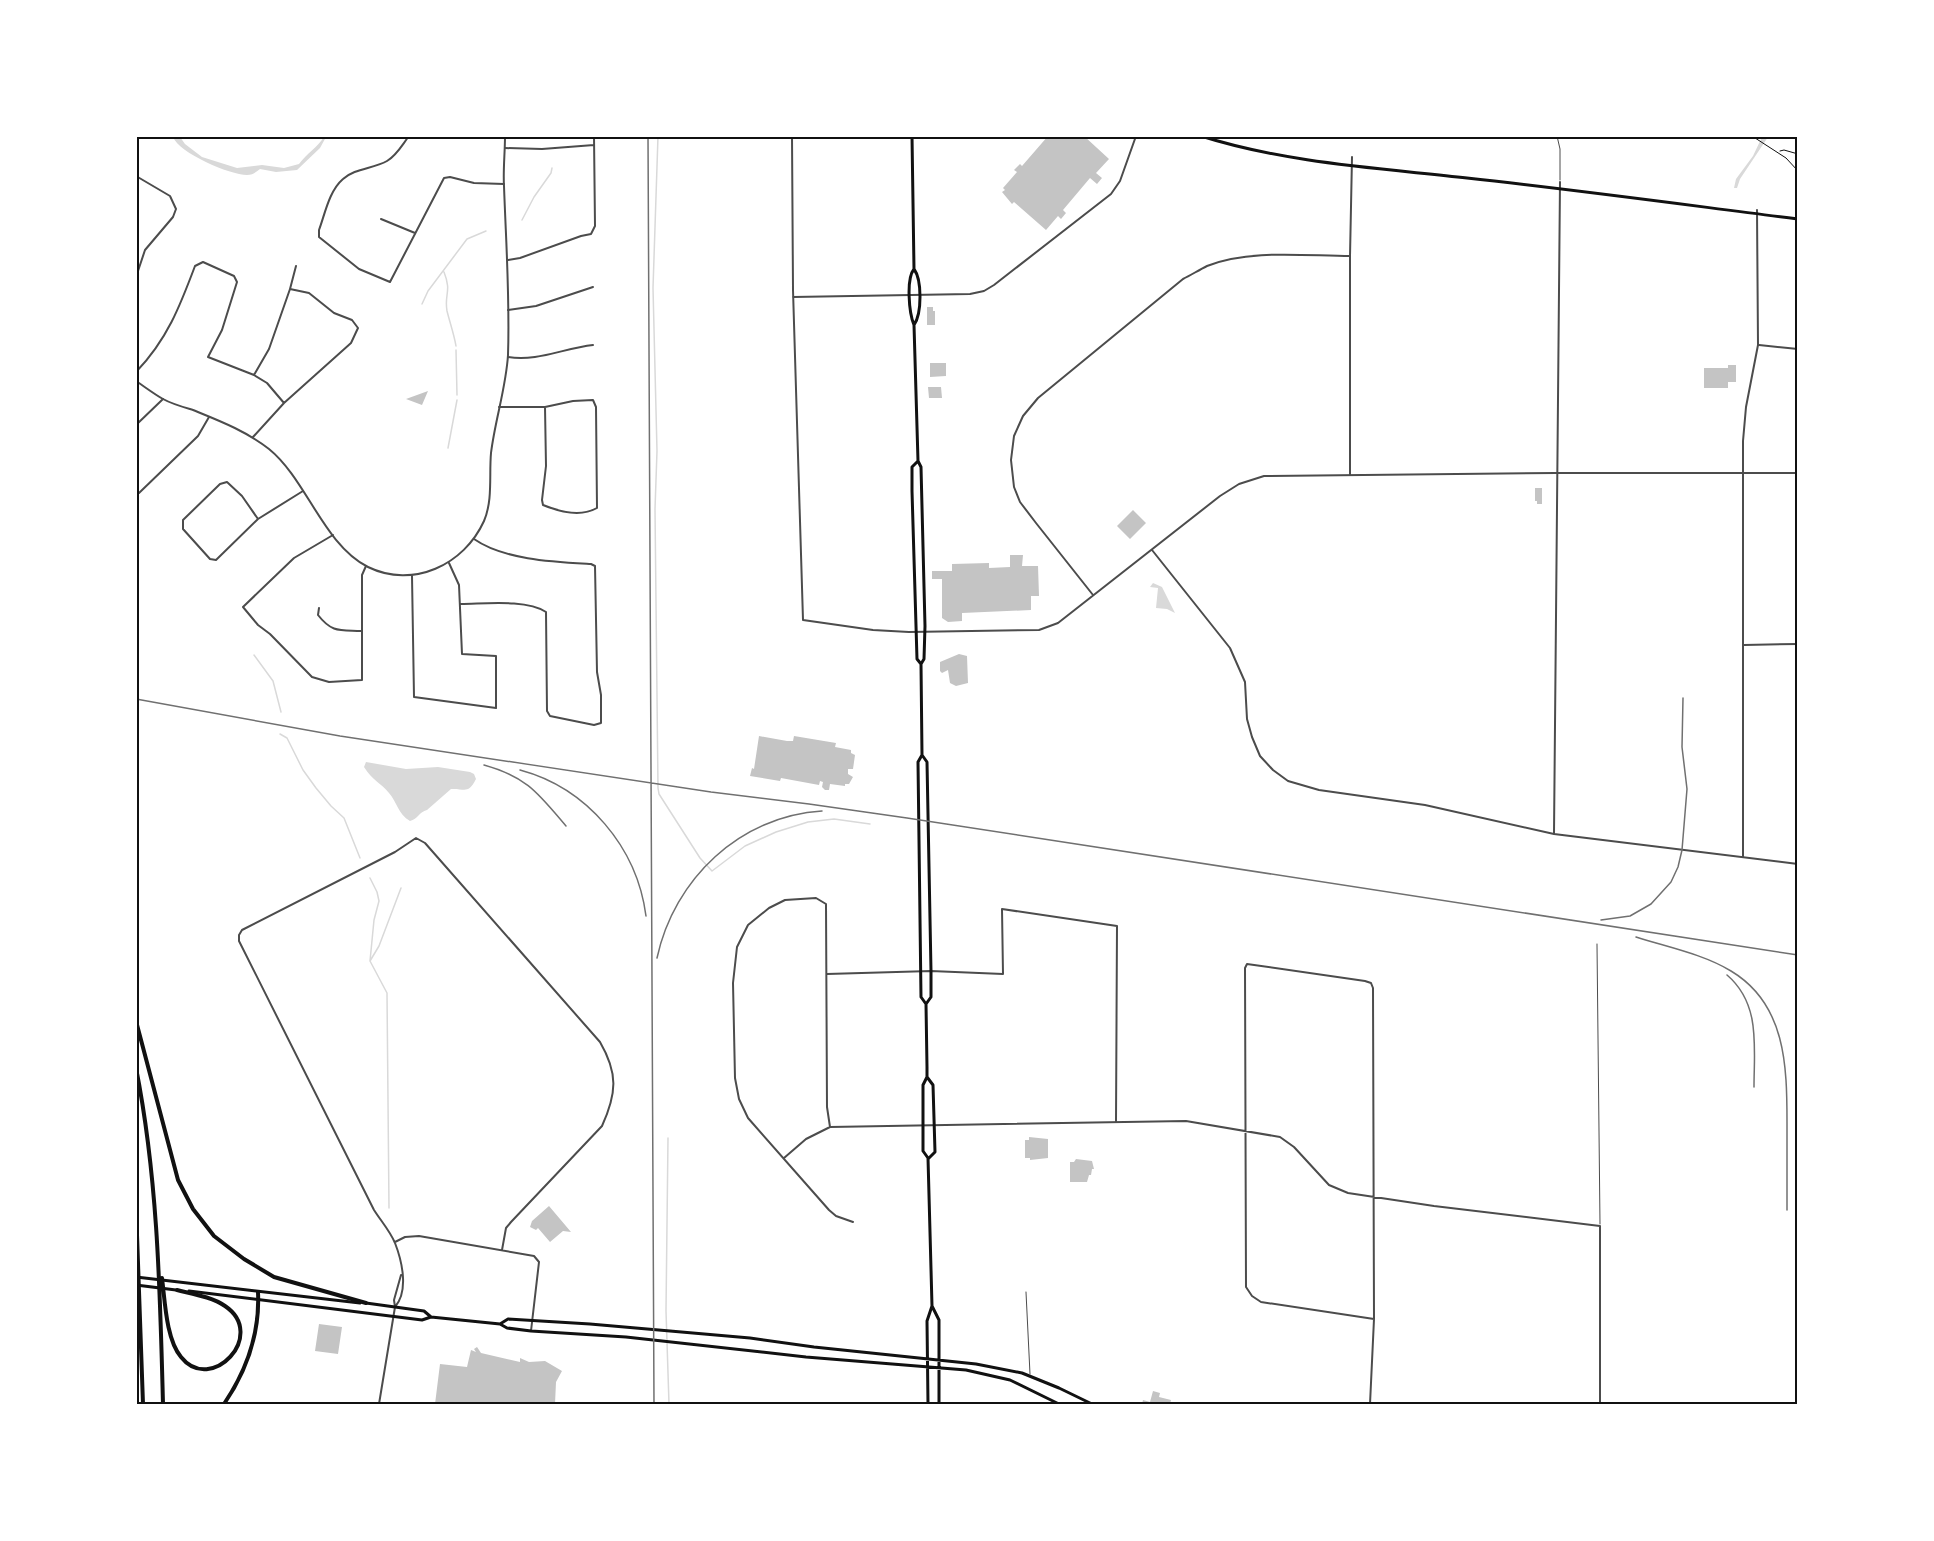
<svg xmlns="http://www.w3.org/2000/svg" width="1934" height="1541" viewBox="0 0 1934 1541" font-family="Inter,sans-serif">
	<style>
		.water { fill: #d9d9d9 }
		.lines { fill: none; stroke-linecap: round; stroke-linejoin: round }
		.stream { stroke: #d9d9d9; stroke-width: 1.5 }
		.building { fill: #c4c4c4 }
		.path { stroke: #111; stroke-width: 1 }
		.service { stroke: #4c4c4c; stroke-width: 1 }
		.minor { stroke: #4c4c4c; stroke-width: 2 }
		.tertiary { stroke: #4c4c4c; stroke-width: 2 }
		.secondary { stroke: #111; stroke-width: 3 }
		.motorway { stroke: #111; stroke-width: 4 }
		.rail { stroke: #707070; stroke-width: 1.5 }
		.neatline { fill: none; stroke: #111; stroke-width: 2 }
	</style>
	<rect width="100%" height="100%" fill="#fff"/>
	<path class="water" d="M173,137H180L185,144L202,157L237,168L262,165L284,168L299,164C307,153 317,148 324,137H326L320,148L297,170L276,172L260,169C256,172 253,175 247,175C230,175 179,153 173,137Z
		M1762,137H1768L1740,179L1737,188H1734L1736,179L1753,156Z
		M1153,583L1162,587L1175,613L1167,609L1156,608L1158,588L1150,587Z
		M366,762L406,769L438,767L470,772L474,774L476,779C468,795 464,788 451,789L427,810C419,812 418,819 410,821C398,814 397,802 389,793C380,782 373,781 364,767Z"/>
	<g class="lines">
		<path class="stream" d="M658,136L653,288L657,451L655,509L658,788L659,794L700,858L712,871L745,846L776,832L808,822L834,819L870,824
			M522,220L534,197L551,173L552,168
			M444,272C452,292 444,294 447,311C450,323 454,334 456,346
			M422,304L428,291L467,239L486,231
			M456,350L457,395
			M448,448L457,400
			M254,655L273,681L281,712
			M280,734L287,738L303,770L316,788L331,806L344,818L360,858
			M370,878L377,892L379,901L374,920L370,961L387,993L389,1208
			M370,961L379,946L401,888
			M668,1138L666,1311L669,1404"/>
	</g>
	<path class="building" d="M1048,136H1084L1109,159L1096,173L1102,178L1097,184L1090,178L1063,210L1066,213L1061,219L1058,216L1046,230L1014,202L1012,204L1002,192L1005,190L1003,188L1017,172L1014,170L1020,164L1022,166Z
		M927,307H933V311H935V325H927Z
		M930,363H946V376L930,377Z
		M1728,365H1736V382H1728V388H1704V368H1728Z
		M928,387H941L942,398H929Z
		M428,391L422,405L406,399Z
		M1535,488H1542V504H1537V501H1535Z
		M1133,510L1146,523L1130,539L1117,526Z
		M1010,555H1023L1022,566H1038L1039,596H1031V610L962,613V621L948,622L942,618V579H932V571H952V564L989,563V568L1010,567Z
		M959,654L967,656L968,683L956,686L950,683L948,670L942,673L940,671V662Z
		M759,736L787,741H793L794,736L836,743L835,747L851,750V753L855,755L853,769H848V774L853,777L849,784H845V786L830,784L829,790H825L822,787L823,782L820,781L819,785L781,778L780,781L750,776L752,768L754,769Z
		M1029,1137L1048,1139V1158L1030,1160V1158H1025V1140H1029Z
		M1076,1159L1092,1161L1094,1169H1092L1091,1175H1089L1087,1182H1070V1162H1074Z
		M549,1206L571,1232L563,1231L550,1242L538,1228L536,1230L530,1227L532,1221Z
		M319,1324L342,1327L338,1354L315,1351Z
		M477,1347L481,1353L520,1362V1358L529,1362L545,1361L562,1371L556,1382L555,1404H435L440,1364L467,1367L471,1350L476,1352L474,1349Z
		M1153,1391L1160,1393L1159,1397L1171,1400L1170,1404H1142L1143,1400L1150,1402Z"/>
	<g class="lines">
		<path class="path" d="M1752,136L1786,158L1798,171
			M1780,151L1784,150L1798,154
			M1797,182L1798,177"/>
		<path class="service" d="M1557,136L1560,149V180
			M1597,944L1600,1224
			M1026,1292L1030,1374"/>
		<path class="minor" d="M409,136C402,145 397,155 387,161C373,169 355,168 343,179C329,191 325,214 319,230V237L359,269L390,282L444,178L450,177L474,183L504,184
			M792,136L793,290L803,620L873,630L909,632L1039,630L1058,623L1220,496L1239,484L1264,476L1556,473H1798
			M505,148L542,149L594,145
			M136,176L170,196L176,209L173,217L145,250L136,277
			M381,219L415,233
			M508,260L520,258L581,236L591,234L595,226L594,136
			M290,289L296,266
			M793,297L970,294L984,291L994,285L1111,194L1120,181L1136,136
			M508,310L536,306L593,287
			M1759,345L1798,349
			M508,357C537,362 564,348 593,345
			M136,372C167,340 180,306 195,266L203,262L234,276L237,282L222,330L208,357L254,375L267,383L284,403
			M499,407H545L573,401L593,400L596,407L597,508C581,517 560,512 543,505L542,500L546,466L545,407
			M136,425L163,399
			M253,437L284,403L351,343L358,328L352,320L334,313L309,293L290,289L269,349L254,375
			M1350,474V256L1352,157
			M139,493L198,436L209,417
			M258,519L242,496L227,482L220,484L183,520V529L210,559L216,560L258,519L303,491
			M333,535L294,558L243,607L258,625L270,634L312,677L329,682L362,680V575L366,566
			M1152,550L1230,648L1245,682L1247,719L1252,737L1260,756L1273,770L1288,781L1319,790L1425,805L1554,834L1798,864
			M412,576L414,697L496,708V656L462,654L459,585L449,563
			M1093,595L1036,523L1020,502L1014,487L1011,460L1014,436L1023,416L1038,398L1183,279C1191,275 1199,270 1207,266C1249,249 1306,256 1350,256
			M461,604C484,604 526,599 546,612L547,711L550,716L594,725L601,723V695L597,672L595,566L591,564C555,562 504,560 474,539
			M319,608L318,615C332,633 340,630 361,631
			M1744,645L1798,644
			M1554,834L1560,182
			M1743,857V441L1746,407L1758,345L1757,210
			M827,974L931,971L1003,974L1002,909L1117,926L1116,1122
			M830,1127L827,1107L826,904L816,898L785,900L769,908L748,925L737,947L733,983L735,1078L739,1099L748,1118L829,1210L836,1216L853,1222
			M784,1158L806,1139L830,1127L1186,1121L1280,1137L1294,1147L1329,1185L1348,1193L1434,1206L1600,1226V1404
			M395,1242L405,1237L419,1236L534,1256L539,1262L531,1331
			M395,1307C409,1291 402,1261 395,1243C390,1231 381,1221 374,1210L239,941V935L242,930L395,852L416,838L425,843L600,1042C618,1073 617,1093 602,1126L511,1222L506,1228L502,1250
			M379,1404L395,1307L394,1300L401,1275
			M1370,1404L1374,1319L1373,988L1371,983L1365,981L1247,964L1245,968L1246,1287L1252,1296L1261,1302L1374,1319"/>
		<path class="tertiary" d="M136,381C145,387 154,394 163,399C172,404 183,407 193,410C220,421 246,431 269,449C307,480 323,544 368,567C413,589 464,565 484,521C493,500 489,475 491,453C495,420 506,388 508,355C510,298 506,243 504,186C503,170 505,153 505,136"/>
		<path class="secondary" d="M912,136L914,269C906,279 909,313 914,325L918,461L921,467L925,626L924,659L921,664L922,755L927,762L931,971V997L926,1004
			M1201,136C1286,163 1378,168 1467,178C1577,190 1687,205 1798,219
			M914,269C922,280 922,313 914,325
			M918,461L912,467V491L917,659L921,664
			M922,755L918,762L921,997L926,1004L927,1067V1077L923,1085V1151L928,1158L932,1306L927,1321L928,1404
			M927,1077L933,1085L935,1152L929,1158
			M136,1277L360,1303
			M136,1285L176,1290
			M189,1291L422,1320L431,1317L500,1324L507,1328L531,1331L626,1337L806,1357L966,1370L1010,1380L1059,1404
			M366,1303L424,1311L431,1317
			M932,1306L939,1320V1404
			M500,1324L508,1319L590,1324L750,1338L814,1347L976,1364L1022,1373L1059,1388L1092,1404"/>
		<path class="motorway" d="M136,1021L178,1180L193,1209L214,1236L244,1259L274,1277L366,1303
			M136,1068C158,1179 160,1292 163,1404
			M136,1207L143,1404
			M162,1278C165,1301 166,1339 181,1357C211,1395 268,1335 225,1306C212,1297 193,1294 177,1290
			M136,1298L138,1309
			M224,1404C247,1370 260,1333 258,1292"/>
		<path class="rail" d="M648,136L654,1404
			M136,699L340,736L711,792L809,804L907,818L1798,955
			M484,765C527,777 538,793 566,826
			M520,770C587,788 637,847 646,916
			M1601,920L1630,916L1651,904L1671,882L1678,867L1682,850L1687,789L1682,747L1683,698
			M1636,937C1667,947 1703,954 1731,971C1786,1004 1787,1066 1787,1123C1787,1152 1787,1181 1787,1210
			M657,958C674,879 740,816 822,811
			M1727,975C1761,1004 1754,1047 1754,1087"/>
	</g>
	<rect width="1934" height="1541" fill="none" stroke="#ffffff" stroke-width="276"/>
	<rect x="138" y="138" width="1658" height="1265" class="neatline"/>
</svg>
